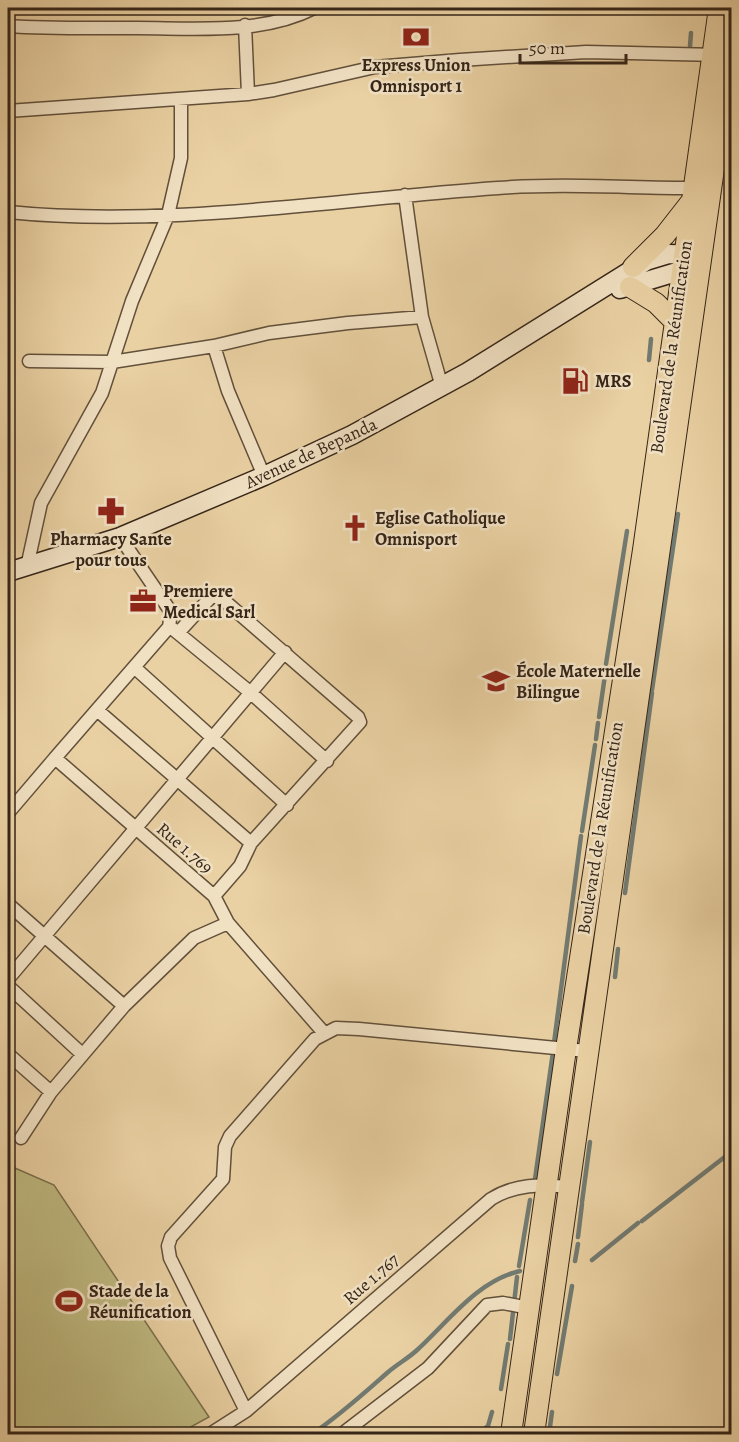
<svg xmlns="http://www.w3.org/2000/svg" width="739" height="1442" viewBox="0 0 739 1442" font-family="Alegreya,serif">
	<style>
		.green { fill: #bfb980; stroke: #7a6f4c; stroke-width: 1.5 }
		.lines { fill: none; stroke-linecap: round; stroke-linejoin: round }
		.stream { stroke: #727b72; stroke-width: 4.5 }
		.minor-casing { stroke: #62503b; stroke-width: 15 }
		.secondary-casing { stroke: #352518; stroke-width: 21 }
		.primary-casing { stroke: #352518; stroke-width: 22 }
		.minor { stroke: #f1e1c3; stroke-width: 12 }
		.secondary { stroke: #f1e1c3; stroke-width: 18 }
		.primary { stroke: #ead1a3; stroke-width: 20 }
		.labels { text-anchor: middle; stroke-width: 5; stroke-linejoin: round; paint-order: stroke }
		.poi-label { font-size: 18px; font-weight: bold; fill: #352518; stroke: #f1e1c3; text-anchor: start }
		.street-label { font-size: 18px; fill: #352518; stroke: #f1e1c3 }
	</style>
	<rect width="100%" height="100%" fill="#ead1a3"/>
	<filter id="stains"><feTurbulence type="fractalNoise" baseFrequency=".00333" numOctaves="4"/><feColorMatrix values="0 0 0 0 .2 0 0 0 0 .09 0 0 0 0 .02 0 0 0 .5 -.17"/></filter>
	<radialGradient id="worn" r=".72"><stop offset=".6" stop-color="#630" stop-opacity="0"/><stop offset="1" stop-color="#630" stop-opacity=".3"/></radialGradient>
	<path class="green" d="M8,1165L54,1185L209,1417L178,1434H8Z"/>
	<g class="lines">
		<path class="stream" d="M690,46L691,33
			M649,360L651,339
			M606,664L627,531
			M652,690L678,514
			M599,717L606,668
			M596,739L598,723
			M582,831L595,745
			M625,893L652,693
			M615,977L618,949
			M554,1043L581,836
			M534,1186L553,1052
			M582,1202L590,1142
			M642,1221L726,1156
			M578,1237L582,1204
			M592,1260L638,1223
			M575,1261L578,1244
			M519,1266L530,1200
			M510,1339L517,1277
			M557,1374L572,1286
			M501,1389L508,1344
			M312,1434C339,1416 362,1395 387,1373C396,1365 407,1359 416,1351C448,1322 477,1281 520,1271
			M477,1434L488,1426L492,1412
			M549,1434L552,1412"/>
		<defs>
			<path id="minor" d="M245,25L248,94
				M8,26C51,29 94,28 137,28C194,28 261,35 314,8
				M8,111L248,94L274,90L375,67L460,60L586,52L719,55
				M405,195L422,317L442,387
				M8,212C167,228 338,199 498,188C563,183 629,188 694,188
				M214,346L228,391L264,476
				M29,361L112,362L214,346L269,333L348,323L422,317
				M27,567L41,503L102,393L132,301L168,215L181,158V99
				M173,629L251,693L327,761
				M178,633L211,597H220L358,717L360,722L251,843L240,866L214,896
				M134,667L287,805
				M97,710L251,843
				M55,758L169,627L171,612L120,537
				M8,813L55,758L214,896L228,923L324,1033
				M8,904L124,1006
				M8,979L285,652
				M8,986L82,1054
				M8,1054L51,1092
				M21,1138L51,1092L124,1006L194,938L228,923
				M246,1411L170,1258L168,1246L171,1237L223,1179L225,1147L230,1136L315,1039L336,1028L359,1029L587,1051
				M210,1434L246,1411L491,1199C515,1184 541,1184 568,1187
				M342,1434L428,1368L487,1305L503,1303L529,1308"/>
			<path id="secondary" d="M620,289L683,270H695
				M8,572L120,537L264,476L352,435L468,372L646,261L669,254L698,255"/>
			<path id="primary" d="M633,267L665,235L690,203
				M630,287L656,303L675,322
				M511,1434L566,1049L643,550L719,8
				M534,1434L732,42"/>
		</defs>
		<use href="#minor" class="minor-casing"/>
		<use href="#secondary" class="secondary-casing"/>
		<use href="#primary" class="primary-casing"/>
		<use href="#minor" class="minor"/>
		<use href="#secondary" class="secondary"/>
		<use href="#primary" class="primary"/>
	</g>
	<defs>
		<symbol id="bank-bare" viewBox="-9 -9 18 18"><path d="M-6-4H6V4H-6ZM0-2.3a2.3 2.3 0 1 0 0 4.6a2.3 2.3 0 1 0 0-4.6Z" fill="#8f2418" stroke="#f1e1c3" stroke-width="2.5" paint-order="stroke"/></symbol>
		<symbol id="fuel-bare" viewBox="-9 -9 18 18"><path d="M-5.5-6h7V0h2V4h1.3V-2.5L3-4.5l.8-.8L6-3V5H2.5V1h-1V6h-7ZM-4.2-4.7v3.2H.2V-4.7Z" fill="#8f2418" stroke="#f1e1c3" stroke-width="2.5" paint-order="stroke"/></symbol>
		<symbol id="pharmacy-bare" viewBox="-9 -9 18 18"><path d="M-2-6h4v4h4v4h-4v4h-4v-4h-4v-4h4Z" fill="#8f2418" stroke="#f1e1c3" stroke-width="2.5" paint-order="stroke"/></symbol>
		<symbol id="church-bare" viewBox="-9 -9 18 18"><path d="M-1.2-6h2.4v3.5h3.3v2.4h-3.3V6h-2.4V-.1h-3.3v-2.4h3.3Z" fill="#8f2418" stroke="#f1e1c3" stroke-width="2.5" paint-order="stroke"/></symbol>
		<symbol id="office-bare" viewBox="-9 -9 18 18"><path d="M-6-3h4V-5.5h4V-3h4V5H-6ZM-1-4.5V-3h2v-1.5ZM-6 0V1H6V0Z" fill="#8f2418" stroke="#f1e1c3" stroke-width="2.5" paint-order="stroke"/></symbol>
		<symbol id="school-bare" viewBox="-9 -9 18 18"><path d="M0-5L7-2L0 1L-7-2ZM-4 1L0 2.5L4 1V4Q0 6-4 4Z" fill="#8f2418" stroke="#f1e1c3" stroke-width="2.5" paint-order="stroke"/></symbol>
		<symbol id="stadium-bare" viewBox="-9 -9 18 18"><path d="M0-5a6.5 5 0 1 0 0 10a6.5 5 0 1 0 0-10ZM-3.5-1.8h7v3.6h-7Z" fill="#8f2418" stroke="#f1e1c3" stroke-width="2.5" paint-order="stroke"/></symbol>
	</defs>
	<g fill-rule="evenodd">
		<use href="#bank-bare" x="397" y="18" width="38" height="38"/>
		<use href="#fuel-bare" x="556" y="362" width="38" height="38"/>
		<use href="#pharmacy-bare" x="92" y="492" width="38" height="38"/>
		<use href="#church-bare" x="336" y="509" width="38" height="38"/>
		<use href="#office-bare" x="124" y="582" width="38" height="38"/>
		<use href="#school-bare" x="477" y="662" width="38" height="38"/>
		<use href="#stadium-bare" x="50" y="1282" width="38" height="38"/>
	</g>
	<g class="labels">
		<g class="poi-label">
			<text x="416" y="71" text-anchor="middle">Express Union<tspan x="416" dy="21">Omnisport 1</tspan></text>
			<text x="595" y="387">MRS</text>
			<text x="375" y="524">Eglise Catholique<tspan x="375" dy="21">Omnisport</tspan></text>
			<text x="111" y="545" text-anchor="middle">Pharmacy Sante<tspan x="111" dy="21">pour tous</tspan></text>
			<text x="163" y="597">Premiere<tspan x="163" dy="21">Medical Sarl</tspan></text>
			<text x="516" y="677">École Maternelle<tspan x="516" dy="21">Bilingue</tspan></text>
			<text x="89" y="1297">Stade de la<tspan x="89" dy="21">Réunification</tspan></text>
		</g>
		<g class="street-label">
			<text transform="translate(671 347) rotate(-82)" y="6">Boulevard de la Réunification</text>
			<text transform="translate(311 453) rotate(-25)" y="6">Avenue de Bepanda</text>
			<text transform="translate(600 828) rotate(-81)" y="6">Boulevard de la Réunification</text>
			<text transform="translate(185 848) rotate(41)" y="6">Rue 1.769</text>
			<text transform="translate(371 1279) rotate(-41)" y="6">Rue 1.767</text>
		</g>
	</g>
	<rect width="739" height="1442" fill="none" stroke="#ead1a3" stroke-width="30"/>
	<rect x="9" y="9" width="721" height="1424" fill="none" stroke="#352518" stroke-width="3"/>
	<rect x="15" y="15" width="709" height="1412" fill="none" stroke="#352518" stroke-width="1.5"/>
	<path d="M520 54v9h106v-9" fill="none" stroke="#352518" stroke-width="3"/>
	<text x="529" y="54" font-size="18" fill="#352518" stroke="#f1e1c3" stroke-width="4.5" paint-order="stroke">50 m</text>
	<rect width="100%" height="100%" filter="url(#stains)"/>
	<rect width="100%" height="100%" fill="url(#worn)"/>
</svg>
